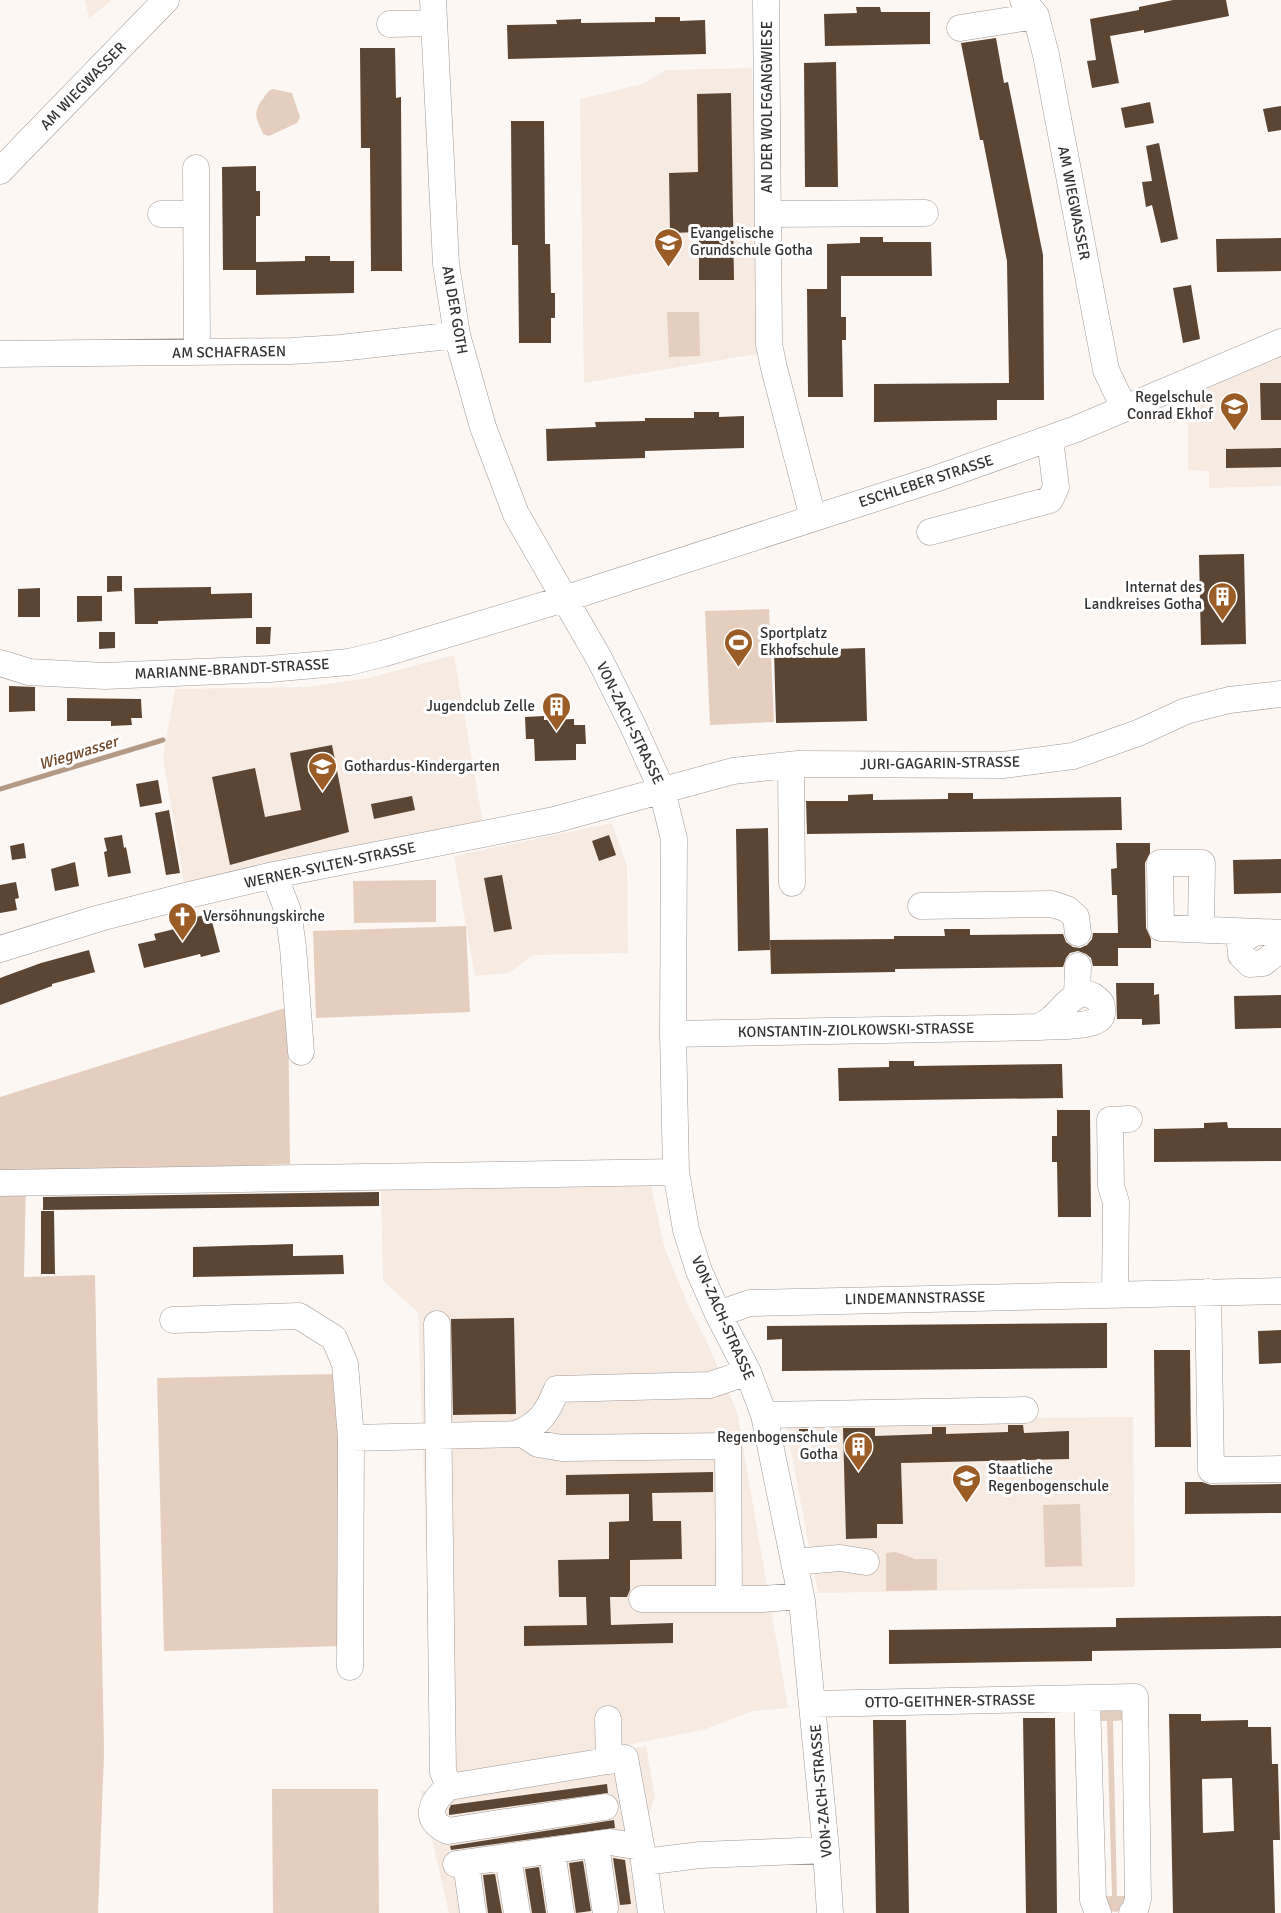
<svg xmlns="http://www.w3.org/2000/svg" width="1281" height="1913" viewBox="0 0 1281 1913" font-family="Signika,sans-serif">
	<style>
		.built { fill: #f6eae1 }
		.green { fill: #e5cebd }
		.lines { fill: none; stroke-linecap: round; stroke-linejoin: round }
		.stream { stroke: #b49985; stroke-width: 5 }
		.building { fill: #5c4533; fill-rule: evenodd }
		.minor-casing { stroke: #9f9a97; stroke-width: 27 }
		.minor { stroke: #fff; stroke-width: 26 }
		.labels { text-anchor: middle; stroke-width: 6; stroke-linejoin: round; paint-order: stroke }
		.street-label { font-size: 15px; fill: #353332; stroke: #fff }
		.poi-label { font-size: 15px; fill: #353332; stroke: #fff; text-anchor: start }
		.water-label { font-size: 16px; font-style: italic; fill: #714928; stroke: #fff }
	</style>
	<rect width="100%" height="100%" fill="#fcf7f3"/>
	<path class="built" d="M85,0H112L89,18Z
		M752,68L757,354L584,383L580,99L643,84L666,70Z
		M1281,356V486L1209,488V471L1188,470V394Z
		M454,655L483,824L184,883L163,758L175,689L306,687L369,678Z
		M612,823L627,866L628,953L533,955L509,973L475,976L454,856Z
		M651,1185L664,1246L689,1307L707,1342L737,1412L788,1708L752,1711L703,1730L435,1783L418,1312L383,1281L381,1188Z
		M1133,1417L1135,1587L818,1593L785,1420Z
		M646,1746L655,1796L634,1859L642,1913H449L421,1791Z"/>
	<path class="green" d="M273,89L292,93L300,117L297,123L269,136L263,134C257,119 252,114 262,100C266,95 267,91 273,89Z
		M667,312H699L700,356L669,357Z
		M769,609L774,722L710,725L705,611Z
		M436,880V922L354,923L353,881Z
		M466,926L470,1012L316,1018L313,931Z
		M288,1007L290,1164L26,1173L24,1277L95,1275L104,1753L98,1913H0V1097Z
		M337,1374L344,1646L164,1651L157,1378Z
		M1080,1504L1082,1566L1045,1567L1043,1505Z
		M896,1552L915,1559H937V1590L886,1591V1553Z
		M1112,1704L1126,1712L1128,1720L1113,1721L1117,1896H1131L1124,1910L1115,1912L1107,1910L1098,1897L1112,1896L1107,1721H1093L1096,1712Z
		M272,1789H378L379,1913H273Z"/>
	<g class="lines">
		<path class="stream" d="M0,789L163,740"/>
	</g>
	<path class="building" d="M1173,0H1226L1229,16L1144,33V30L1110,36L1119,83L1092,88L1087,61L1096,60L1090,19L1139,10V7Z
		M856,7H880L881,12H930V44L825,46L824,14L857,13Z
		M655,17H680V21L705,20L706,54L508,59L507,25L557,24L556,20L581,19V23L655,22Z
		M996,38L1004,83L1008,82L1043,255L1044,400H997V420L874,422V384L1009,383L1007,261L983,140H980L961,43Z
		M360,48H395L396,98L401,97L402,271H371L370,148H361Z
		M836,62L838,187H805L804,63Z
		M731,93L734,280H699V232L670,233L669,173L698,172L697,94Z
		M1150,102L1154,123L1125,128L1121,108Z
		M1281,106V130L1268,132L1263,109Z
		M511,121H544L545,244H550L551,293H555V318H551V343H519L518,245H512Z
		M1159,143L1178,239L1161,243L1152,205L1146,207L1142,182L1152,181L1146,146Z
		M256,166V191H260V216H256V270H223L222,167Z
		M860,237H883V242H931L932,276H841V317H846V340H842L843,397H808L807,289H827V244L860,243Z
		M1281,238V271L1217,272L1216,239Z
		M305,256H330V261H354V293L256,295V262L305,261Z
		M1191,285L1200,339L1183,343L1173,288Z
		M1260,383H1281V420H1261Z
		M694,412H719V417L744,416V448L645,451V458L547,461L546,429L596,427L595,422L645,421V418H694Z
		M1281,448V467L1226,468V449Z
		M1244,554L1246,644L1201,645L1199,555Z
		M107,576H122V591L107,592Z
		M211,587V594L252,593V618L158,621V624H135L134,588Z
		M40,588V617H18V589Z
		M77,596H102V621L77,622Z
		M256,627H271L270,644H256Z
		M99,632H115V648L99,649Z
		M865,648L867,721L776,723L774,651Z
		M9,686L35,687V711L9,712Z
		M67,698L141,699L142,718H131L132,725L111,726V721H67Z
		M544,716V720L574,719V725H585L586,744H576V760L535,761L534,739H526L525,717Z
		M332,745L349,832L230,865L212,777L255,768L265,817L301,810L290,753Z
		M158,780L162,803L140,807L136,784Z
		M948,793H973V799L1121,797L1122,830L807,834L806,801H848V795L873,794V800L948,799Z
		M412,796L415,810L374,819L371,804Z
		M169,810L180,873L166,875L155,813Z
		M768,828L770,950L738,951L736,829Z
		M122,835L124,848L126,847L131,873L108,877L104,852L107,851L104,838Z
		M609,835L616,855L599,861L592,841Z
		M24,843L26,858L12,860L10,846Z
		M1116,843H1150V853L1145,863L1146,928L1151,939V948H1118V966H1093L1091,958L1086,954L1078,951L1070,953L1066,958L1063,967L895,969V972L771,974L770,940L894,939V936H945L944,929H970V935L1063,934L1066,942L1073,947L1080,948L1087,945L1092,939L1093,933H1118L1117,895H1112L1111,869L1117,868Z
		M1281,859V893L1234,894L1233,860Z
		M75,862L79,886L55,891L51,869Z
		M502,875L512,929L494,932L484,878Z
		M16,882L19,898L15,899L17,910L0,913V885Z
		M210,914L220,952L201,957L200,954L144,968L138,944L156,940L154,934L187,926L186,919Z
		M89,950L95,972L52,984V986L0,1005V978L41,963Z
		M1116,983H1154V995L1159,994L1160,1024L1142,1025V1019H1117Z
		M1281,995V1028L1235,1029L1234,996Z
		M889,1061H914V1066L1062,1064L1063,1098L839,1101L838,1068L889,1067Z
		M1057,1110H1090L1091,1217H1058L1057,1162H1052V1136H1057Z
		M1227,1122L1228,1128H1281V1161L1154,1162V1129L1204,1128V1123Z
		M379,1192V1206L43,1210V1197Z
		M41,1211H54L55,1274H41Z
		M293,1244V1256L343,1255L344,1274L193,1277V1247Z
		M514,1318L516,1414L453,1415L451,1319Z
		M1107,1323V1368L782,1371V1339L767,1340V1326Z
		M1281,1330V1363L1259,1364L1258,1331Z
		M1154,1350H1190L1191,1447H1155Z
		M1008,1425H1023L1024,1433L1069,1431V1459L901,1463L903,1524H877V1538L846,1539L843,1428H875V1436L932,1434V1427H946V1434L1008,1432Z
		M799,1429H812V1442H799Z
		M713,1472V1492L652,1493L653,1521H681L682,1559L630,1560V1590L627,1597H610L611,1625L673,1623V1643L524,1646V1626L587,1625L586,1597H559L558,1560L609,1559V1522L629,1521V1494L566,1495V1475Z
		M1185,1482H1202L1211,1485L1281,1484V1513L1185,1514Z
		M1281,1616V1648L1092,1651V1661L889,1664V1630L1116,1627V1618Z
		M1169,1714H1201V1721L1248,1720V1727H1271L1272,1764H1278L1280,1840H1273L1275,1913H1173ZM1232,1778L1234,1831L1203,1833L1202,1779Z
		M1023,1718H1055L1057,1913H1026Z
		M873,1720H906L909,1913H876Z
		M607,1784L608,1793L449,1815V1809L451,1805Z
		M614,1820L615,1828L451,1850L450,1846Z
		M613,1858L625,1860L631,1904L620,1905Z
		M583,1861L591,1911L576,1913L569,1863Z
		M539,1867L546,1913H532L525,1869Z
		M495,1874L502,1913H488L483,1875Z"/>
	<g class="lines">
		<defs>
			<path id="minor" d="M433,0L446,264L457,335L483,427L516,514L600,660L633,726L662,790L674,839L673,1034L676,1172L686,1230L699,1271L718,1314L748,1372L764,1415L802,1601L826,1850L830,1913
				M766,0L769,344L774,368L813,518
				M1023,0L1036,16L1046,55L1106,370L1124,408
				M390,24L434,23
				M960,28L1036,16
				M196,168L197,352
				M0,171L166,0
				M161,214H196
				M768,214L925,213
				M0,354L291,351L340,348L457,335
				M930,532L1050,500L1056,487L1050,439
				M0,663L29,672L105,676L269,669L349,662L382,654L564,599L935,479L1076,429L1281,342
				M791,765L792,883
				M274,875L288,911L293,947L301,1052
				M921,906L1052,904L1067,909L1076,917L1078,933
				M1201,929L1202,863H1160L1161,928L1259,932
				M1281,933C1263,932 1254,929 1240,943L1241,955L1250,964L1263,963L1281,949
				M0,949L100,918L189,895L274,875L554,820L733,771L798,764L1003,765L1073,756L1138,733L1186,711L1229,700L1281,694
				M1077,995L1078,966
				M673,1034L1039,1027C1052,1026 1094,1028 1101,1017C1103,1013 1102,1007 1101,1003C1080,979 1066,1007 1051,1019C1048,1022 1043,1024 1039,1027
				M0,1183L676,1172
				M1208,1292L1211,1470L1281,1469
				M1115,1294L1116,1202L1111,1186L1110,1120L1129,1119
				M718,1314L750,1303L1281,1291
				M173,1320L299,1316L334,1338L345,1364L351,1438
				M437,1324L443,1772L449,1787L625,1758L644,1862L651,1913
				M764,1415L1025,1410
				M520,1432L538,1444L562,1448L728,1446L729,1599
				M794,1562L840,1558L866,1562
				M642,1599H762L801,1596
				M350,1667L351,1438L517,1434C541,1423 547,1413 557,1389L710,1385L748,1372
				M1087,1699L1093,1900L1098,1913
				M813,1704L1135,1697L1138,1899L1135,1910L1132,1913
				M608,1719L609,1761
				M449,1787C431,1801 422,1820 448,1831L605,1807
				M596,1845L605,1908
				M552,1851L561,1913
				M508,1857L517,1913
				M644,1862L700,1855L826,1850
				M466,1863L473,1913
				M456,1864L610,1842L641,1847"/>
		</defs>
		<use href="#minor" class="minor-casing"/>
		<use href="#minor" class="minor"/>
	</g>
	<defs>
		<symbol id="school-pin" viewBox="-11 -11 22 30"><path d="M0 17L-7.5 6A9.5 9.5 0 1 1 7.5 6Z" fill="#9c5c25" stroke="#fff"/><path d="M0-5L7-2L0 1L-7-2ZM-4 1L0 2.5L4 1V4Q0 6-4 4Z" fill="#fff"/></symbol>
		<symbol id="building-pin" viewBox="-11 -11 22 30"><path d="M0 17L-7.5 6A9.5 9.5 0 1 1 7.5 6Z" fill="#9c5c25" stroke="#fff"/><path d="M-4-6H4V6H1V3H-1V6H-4ZM-2.5-4.3h1.7v1.8h-1.7ZM.8-4.3h1.7v1.8H.8ZM-2.5-1h1.7V.8h-1.7ZM.8-1h1.7V.8H.8Z" fill="#fff"/></symbol>
		<symbol id="stadium-pin" viewBox="-11 -11 22 30"><path d="M0 17L-7.5 6A9.5 9.5 0 1 1 7.5 6Z" fill="#9c5c25" stroke="#fff"/><path d="M0-5a6.5 5 0 1 0 0 10a6.5 5 0 1 0 0-10ZM-3.5-1.8h7v3.6h-7Z" fill="#fff"/></symbol>
		<symbol id="church-pin" viewBox="-11 -11 22 30"><path d="M0 17L-7.5 6A9.5 9.5 0 1 1 7.5 6Z" fill="#9c5c25" stroke="#fff"/><path d="M-1.2-6h2.4v3.5h3.3v2.4h-3.3V6h-2.4V-.1h-3.3v-2.4h3.3Z" fill="#fff"/></symbol>
	</defs>
	<g fill-rule="evenodd">
		<use href="#school-pin" x="652" y="226" width="33" height="45"/>
		<use href="#school-pin" x="1218" y="390" width="33" height="45"/>
		<use href="#building-pin" x="1206" y="580" width="33" height="45"/>
		<use href="#stadium-pin" x="722" y="626" width="33" height="45"/>
		<use href="#building-pin" x="540" y="690" width="33" height="45"/>
		<use href="#school-pin" x="306" y="750" width="33" height="45"/>
		<use href="#church-pin" x="166" y="900" width="33" height="45"/>
		<use href="#building-pin" x="842" y="1430" width="33" height="45"/>
		<use href="#school-pin" x="950" y="1462" width="33" height="45"/>
	</g>
	<g class="labels">
		<g class="street-label">
			<text transform="translate(83 86) rotate(-46)" y="5">AM WIEGWASSER</text>
			<text transform="translate(767 107) rotate(-90)" y="5">AN DER WOLFGANGWIESE</text>
			<text transform="translate(1074 203) rotate(79)" y="5">AM WIEGWASSER</text>
			<text transform="translate(455 310) rotate(80)" y="5">AN DER GOTH</text>
			<text transform="translate(229 352) rotate(-1)" y="5">AM SCHAFRASEN</text>
			<text transform="translate(926 481) rotate(-18)" y="5">ESCHLEBER STRASSE</text>
			<text transform="translate(232 669) rotate(-3)" y="5">MARIANNE-BRANDT-STRASSE</text>
			<text transform="translate(630 723) rotate(64)" y="5">VON-ZACH-STRASSE</text>
			<text transform="translate(940 763) rotate(-1)" y="5">JURI-GAGARIN-STRASSE</text>
			<text transform="translate(330 865) rotate(-12)" y="5">WERNER-SYLTEN-STRASSE</text>
			<text transform="translate(856 1030) rotate(-1)" y="5">KONSTANTIN-ZIOLKOWSKI-STRASSE</text>
			<text transform="translate(915 1298) rotate(-1)" y="5">LINDEMANNSTRASSE</text>
			<text transform="translate(723 1318) rotate(66)" y="5">VON-ZACH-STRASSE</text>
			<text transform="translate(950 1701) rotate(-1)" y="5">OTTO-GEITHNER-STRASSE</text>
			<text transform="translate(821 1791) rotate(-95)" y="5">VON-ZACH-STRASSE</text>
		</g>
		<g class="poi-label">
			<text x="690" y="238">Evangelische<tspan x="690" dy="17">Grundschule Gotha</tspan></text>
			<text x="1213" y="402" text-anchor="end">Regelschule<tspan x="1213" dy="17">Conrad Ekhof</tspan></text>
			<text x="1202" y="592" text-anchor="end">Internat des<tspan x="1202" dy="17">Landkreises Gotha</tspan></text>
			<text x="760" y="638">Sportplatz<tspan x="760" dy="17">Ekhofschule</tspan></text>
			<text x="535" y="711" text-anchor="end">Jugendclub Zelle</text>
			<text x="344" y="771">Gothardus-Kindergarten</text>
			<text x="203" y="921">Versöhnungskirche</text>
			<text x="838" y="1442" text-anchor="end">Regenbogenschule<tspan x="838" dy="17">Gotha</tspan></text>
			<text x="988" y="1474">Staatliche<tspan x="988" dy="17">Regenbogenschule</tspan></text>
		</g>
		<g class="water-label">
			<text transform="translate(78 752) rotate(-17)" y="6">Wiegwasser</text>
		</g>
	</g>
</svg>
